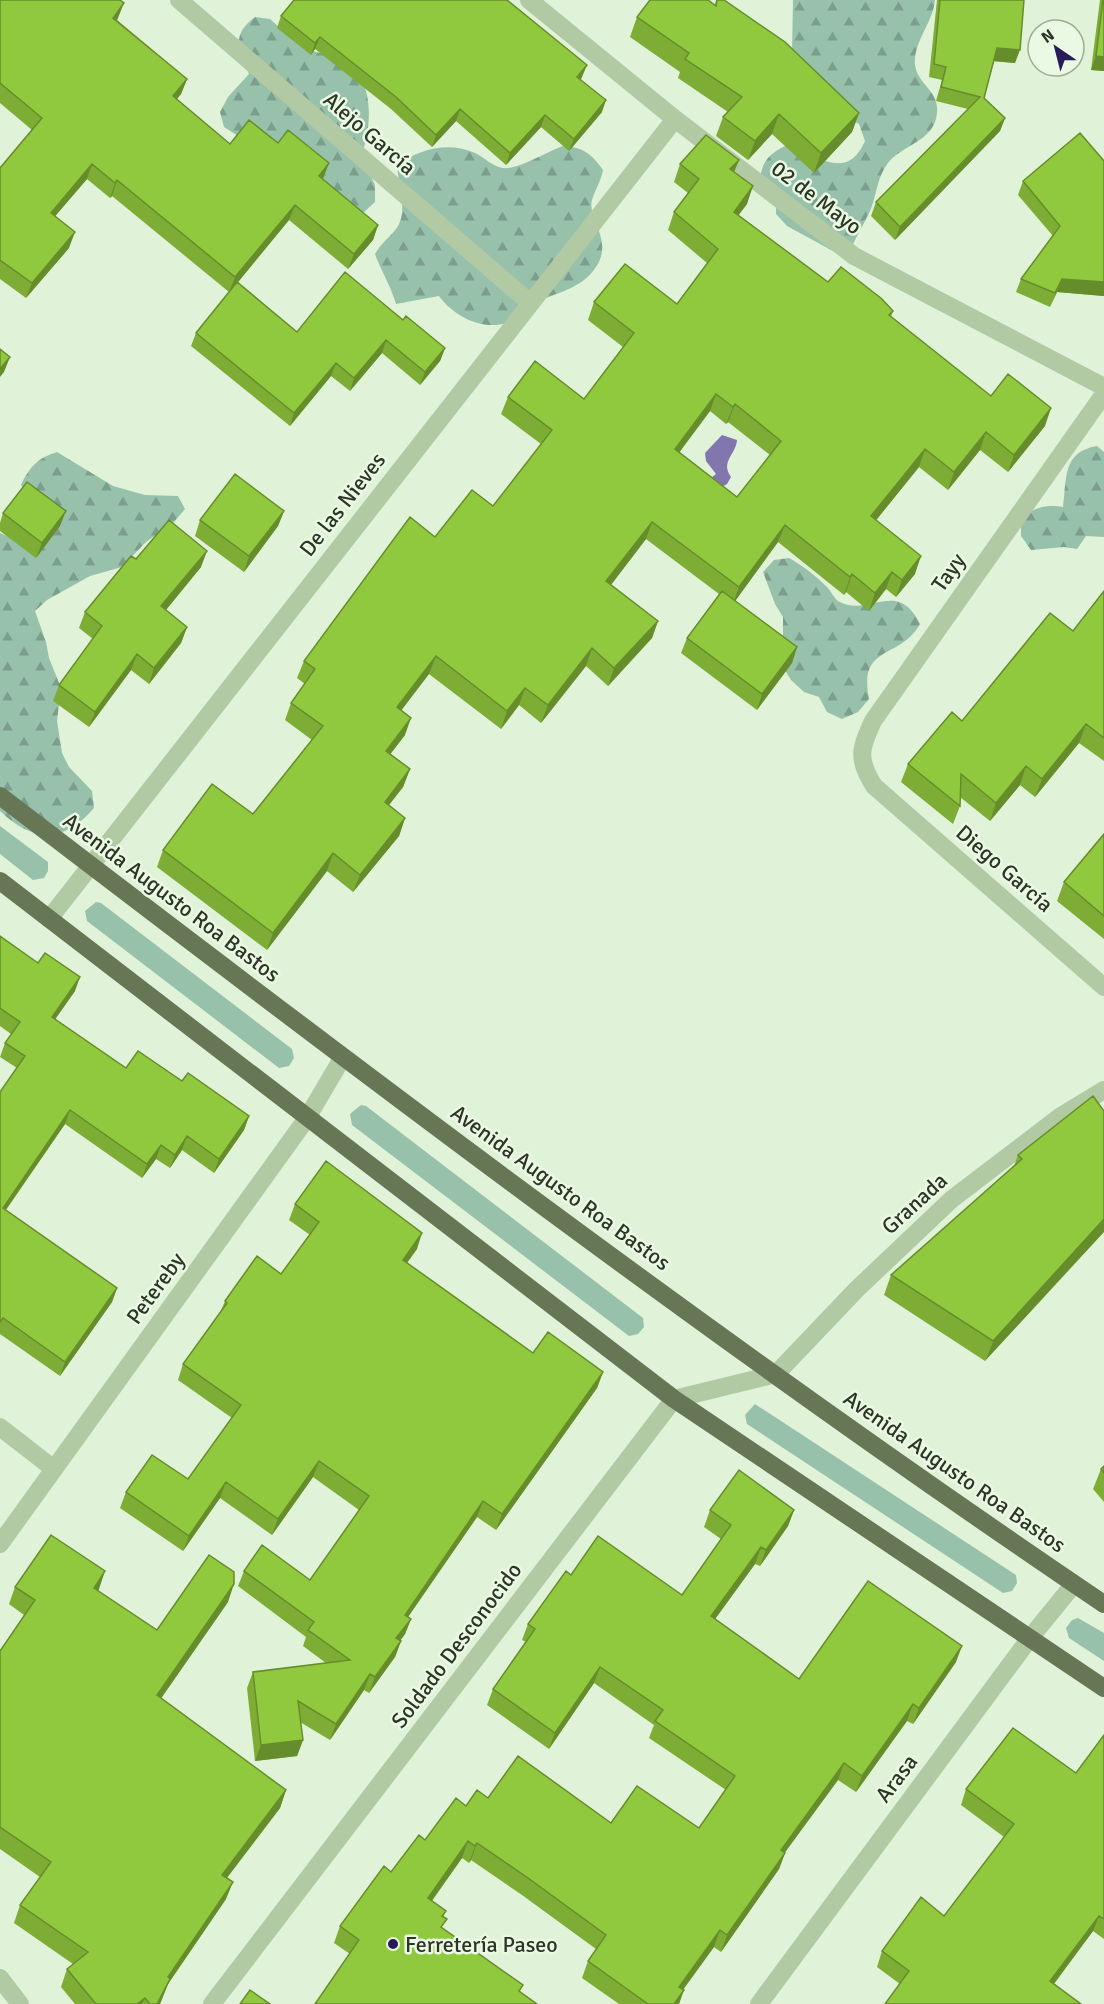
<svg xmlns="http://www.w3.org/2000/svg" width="1104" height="2004" viewBox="0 0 1104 2004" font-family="Signika,sans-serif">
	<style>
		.green { fill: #98c1ac }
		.forest { fill: url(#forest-firs) }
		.water { fill: #8276af }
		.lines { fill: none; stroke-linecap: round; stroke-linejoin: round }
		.minor { stroke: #b2caa4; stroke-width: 18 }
		.major { stroke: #677756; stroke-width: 18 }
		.wall { fill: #7dad35; fill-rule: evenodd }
		.shaded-wall { fill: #668d2b }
		.building { fill: #91c93e; stroke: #668d2b; stroke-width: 1.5; fill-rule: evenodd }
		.poi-dot { fill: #281b57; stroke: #eaf9e4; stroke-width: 2 }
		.labels { text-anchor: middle; stroke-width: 5; stroke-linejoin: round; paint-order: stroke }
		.street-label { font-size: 22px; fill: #2d3526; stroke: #eaf9e4 }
		.poi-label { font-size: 22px; fill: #2d3526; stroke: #eaf9e4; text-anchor: start }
	</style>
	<defs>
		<pattern id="forest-firs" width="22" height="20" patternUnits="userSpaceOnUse" patternTransform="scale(1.5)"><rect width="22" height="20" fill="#98c1ac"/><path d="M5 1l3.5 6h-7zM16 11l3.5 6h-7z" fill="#7c9e8c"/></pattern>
	</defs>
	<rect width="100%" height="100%" fill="#e0f2d8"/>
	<path class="green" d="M0,826L48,862V871L44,878L33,880L0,854Z
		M96,902L101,903L292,1049L294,1058L289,1066L279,1068L87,921L85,911Z
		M361,1105L366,1106L643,1318L644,1327L638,1334L629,1336L352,1125L350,1114Z
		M755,1404L1016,1575L1017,1583L1012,1591L1003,1593L747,1424L745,1415Z
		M1078,1618L1104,1633V1661L1069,1638L1066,1628L1072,1620Z"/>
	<path class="forest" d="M793,0H935C933,23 913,42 915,65C918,87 945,92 935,122C928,142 900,147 888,163C878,176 877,191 872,206C866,221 856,236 850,251H833L787,226L776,214V198L760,183C761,162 768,154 787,145C818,156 847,182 865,141L859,124L845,116L792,53Z
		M255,17L270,19L305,50C320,51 348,62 358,75C374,94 370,135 361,155L375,185V202L362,214L224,127L220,112L228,97L249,74C238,49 231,35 255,17Z
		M563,146C583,147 592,154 603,170C601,181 595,190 592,200C587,220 614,240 596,267C583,287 562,291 542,300C531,306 522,315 511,321C486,333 454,317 439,296L396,304C391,286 381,271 375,254C381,243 389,238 396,229C409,212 398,184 397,165C419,149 449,141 475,153C484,157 493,167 503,168C518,170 548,151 563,146Z
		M1097,446L1104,452V537L1086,536L1077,549L1064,547L1031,550L1021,536V519C1035,507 1045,504 1063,507C1067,478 1062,452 1097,446Z
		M57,452L113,486L145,495L178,496L185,509L174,522L146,542L122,567L90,576L47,600L35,611L46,642L49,658L61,688L57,721L62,753L69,767L92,791L94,808C64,843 33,843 0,811V533L12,538L30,498L21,485C30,466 38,458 57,452Z
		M789,558C803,566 815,575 827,587C831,591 834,598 838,601C869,619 897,577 920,624C900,660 858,644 869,699L858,712L842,719L827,712L819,697L804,692L791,680L783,667V617L775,604L763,572L774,560Z"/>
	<path class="water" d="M722,435L737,440C736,455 720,461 731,477L727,484L720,488L711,478L716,474L706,461L705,453Z"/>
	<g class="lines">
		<path class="minor" d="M179,0L529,302
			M529,0L675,119L854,256L1104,387
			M1104,394L873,721C860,749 857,759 874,786L1104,987
			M49,919L675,119
			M0,1427L54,1469
			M0,1544L307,1118L343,1057
			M0,1978L20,2004
			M212,2004L674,1399L776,1374L857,1289L952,1199L1061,1116L1104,1090
			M759,2004L1030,1638L1074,1584"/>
		<path class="major" d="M0,796C362,1073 726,1349 1104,1604
			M0,881L674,1399L1104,1688"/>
	</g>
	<path class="wall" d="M0,0L118,18L117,20L187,79L181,94L177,99L230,144L323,179L378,225L373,240L348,269L289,220L238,282L297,332L403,320L445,348L440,361L420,385L382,353L350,391L331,376L290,426L191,346L196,333L229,292L112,196L110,198L87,179L55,216L69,248L26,298L0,279V168L32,130L0,103Z
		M716,0H724L859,113L852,132L814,173L772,134L748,160L716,136L723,117L728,112L678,78L680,72L630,37L637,17L715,5Z
		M937,0H1024L1015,63L994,61L984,98L1005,118L1000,131L895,240L871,216L876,202L968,109L936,101L942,80L929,77Z
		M1100,0H1104V71L1091,70Z
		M281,16L582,77L581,79L602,112L569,151L541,127L506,165L456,121L432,147L391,109L315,49L311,55L277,28Z
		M739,160L734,172L747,204L738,215L828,282L893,311L891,317L991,396L1045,426L1008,472L980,450L948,490L919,467L876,520L915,574L896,597L886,589L869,611L846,592L844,595L778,542L735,601L797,647L792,663L757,710L681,653L687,638L719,594L646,539L611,585L658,621L652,638L608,686L586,666L541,723L519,705L501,729L429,674L401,710L405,735L390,754L410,769L403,787L389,805L405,818L399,836L353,892L327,871L267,950L157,867L163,850L253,814L312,740L285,720L291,703L305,684L297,678L304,661L435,537L493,506L541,444L501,414L508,397L584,399L623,347L588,320L594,302L677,304L707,263L668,230L674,212L688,193L674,182L680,164ZM710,411L726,424L728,422L770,455L737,497L679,453Z
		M1104,161V296L1057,292L1050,307L1016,292L1021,279L1053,236L1018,195L1023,181Z
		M284,511L278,526L244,572L195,536L200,520Z
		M3,513L60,526L36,558L0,531V523Z
		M136,559L201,567L166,610L187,627L181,643L149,684L131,670L89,727L53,701L59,685L93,639L79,628L85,612Z
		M1104,591V761L1079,743L1035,797L1020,785L990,821L960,797V806L953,824L901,782L908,764L1073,631Z
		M1104,834V939L1057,901L1064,882Z
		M0,936L75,991L55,1019L126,1068L182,1081L249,1116L244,1130L214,1173L182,1150L170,1168L156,1159L142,1178L65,1124L6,1210L117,1288L112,1302L60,1376L0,1334V1092L17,1068L0,1057L5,1043L11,1034L0,1026Z
		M1093,1096L985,1361L884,1295L891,1275L1014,1166L1018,1155Z
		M295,1204L417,1249L407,1263L533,1353L603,1372L597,1388L496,1530L477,1517L408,1617L411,1619L405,1634L400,1641H401L395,1657L369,1693L364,1690L330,1740L300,1722L303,1740L297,1756L255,1761L247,1688L253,1672L326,1663L303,1646L306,1637L238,1586L244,1571L310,1580L359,1510L313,1477L272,1535L220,1498L183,1551L120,1508L126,1492L188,1479L232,1418L178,1380L183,1364L220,1313L225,1301L281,1274L310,1235L289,1220Z
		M1104,1466V1502L1093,1489L1101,1469Z
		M710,1510H794L788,1526L760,1566L755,1564L715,1619L799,1679L956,1662L913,1724L907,1721L856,1792L838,1780L785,1852V1853L779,1869L721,1952L714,1947L683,1990L679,2004H619L582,1978L588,1961L596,1949L522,1895L471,1860L469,1863L462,1858L432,1901L446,1911L443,1917L350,1954L334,1943L340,1926L391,1872L425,1840L466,1806L488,1798L611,1823L699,1828L726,1790L649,1738L654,1725L594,1683L549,1749L487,1705L493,1689L526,1642L522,1640L528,1624L571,1575L682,1595L721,1539L704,1527Z
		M15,1587L99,1589L98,1591L157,1630L228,1602L161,1698L286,1790L280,1808L227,1878L226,1899L168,1984L160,2004H75L61,1987L67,1969L73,1964L14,1923L20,1905L40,1877L0,1849V1651L24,1615L9,1604Z
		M1104,1735V1939L1093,1931L1054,1984H900L877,1967L882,1951L944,1916L1004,1837L961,1805L966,1789L1076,1773Z"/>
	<path class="shaded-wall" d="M124,3L118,18L108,33L113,18Z
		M320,37L315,49L311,55L315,43Z
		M997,48L1020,50L1015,63L992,61Z
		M1096,56L1104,57V71L1091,70Z
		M587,65L582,77L573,89L577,77Z
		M187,79L181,94L167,111L173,96Z
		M606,100L602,112L569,151L574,139Z
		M460,109L456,121L432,147L436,135Z
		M859,113L852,132L814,173L821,153Z
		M779,114L772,134L748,160L755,141Z
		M545,115L541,127L506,165L510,153Z
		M1005,118L1000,131L895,240L900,227Z
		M739,160L732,177L730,169Z
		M329,163L323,179L313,191L319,176Z
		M92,164L87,179L45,228L51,213Z
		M117,180L112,196L110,198L115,183Z
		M753,186L747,204L728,229L734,212Z
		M295,205L289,220L229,293L235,277Z
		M378,225L373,240L348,269L354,254Z
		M75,232L69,248L26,298L32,283Z
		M1062,279L1104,282V296L1057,292L1050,307Z
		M386,340L382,353L350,391L354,378Z
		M445,348L440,361L420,385L425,372Z
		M10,357L4,372L0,377V369Z
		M336,363L331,376L290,426L294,413Z
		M716,394L710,411L668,467L675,449Z
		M735,404L728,422L726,424L733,407Z
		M1051,408L1045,426L1008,472L1014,455Z
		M986,432L980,450L948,490L954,472Z
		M925,449L919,467L865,534L871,516Z
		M66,511L60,526L36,558L42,543Z
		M284,511L278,526L244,572L249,556Z
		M652,522L646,539L600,599L606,581Z
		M785,525L778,542L733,604L739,587Z
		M207,551L201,567L156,622L161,606Z
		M921,556L915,574L896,597L902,580Z
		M892,572L886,589L869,611L875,593Z
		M852,574L846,592L844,595L850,577Z
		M658,621L652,638L608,686L614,668Z
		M187,627L181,643L149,684L154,668Z
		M797,647L792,663L757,710L762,694Z
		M592,648L586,666L541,723L548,705Z
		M137,654L131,670L89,727L95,712Z
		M436,656L429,674L391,724L397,707Z
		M525,688L519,705L501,729L507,711Z
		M411,718L405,735L379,769L386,751Z
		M1086,724L1079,743L1035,797L1042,779Z
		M1026,766L1020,785L990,821L996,803Z
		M410,769L403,787L378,819L385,802Z
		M405,818L399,836L353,892L360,875Z
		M333,853L327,871L267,950L273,933Z
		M80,977L75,991L47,1031L52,1017Z
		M70,1110L65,1124L0,1218L3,1208Z
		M249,1116L244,1130L214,1173L219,1159Z
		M187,1136L182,1150L170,1168L175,1155Z
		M161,1145L156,1159L142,1178L147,1164Z
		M1104,1219V1232L985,1361L993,1341Z
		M422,1233L417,1249L397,1276L403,1260Z
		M117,1288L112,1302L60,1376L65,1362Z
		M603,1372L597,1388L496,1530L502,1514Z
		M319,1461L313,1477L272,1535L278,1519Z
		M226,1482L220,1498L183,1551L189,1536Z
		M483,1501L477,1517L399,1630L405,1615Z
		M794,1510L788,1526L760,1566L766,1550Z
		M761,1547L755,1564L705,1633L711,1616Z
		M105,1571L99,1589L88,1606L94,1588Z
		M234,1584L228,1602L151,1713L157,1695Z
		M411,1619L405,1634L390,1654L396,1638Z
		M401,1641L395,1657L369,1693L375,1677Z
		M962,1646L956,1662L913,1724L919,1708Z
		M600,1667L594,1683L549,1749L555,1733Z
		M370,1674L364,1690L330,1740L336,1724Z
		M913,1704L907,1721L856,1792L862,1776Z
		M303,1740L297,1756L255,1761L261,1745Z
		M844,1763L838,1780L775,1866L781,1850Z
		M286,1790L280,1808L216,1892L222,1875Z
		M468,1841L462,1858L422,1914L428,1898Z
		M477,1843L471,1860L469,1863L475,1846Z
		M785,1853L779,1869L721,1952L727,1935Z
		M233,1882L226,1899L168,1984L160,2004H157L168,1977Z
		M1099,1916L1093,1931L1044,1997L1050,1981Z
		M720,1930L714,1947L673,2003L679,1987Z
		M684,1990L679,2004H674Z
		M145,1998L142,2004H137Z"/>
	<path class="building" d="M0,0H120L124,3L113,18L187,79L173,96L230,144L249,120L278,143L288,130L329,163L319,176L378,225L354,254L295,205L235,277L117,180L115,183L92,164L51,213L75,232L32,283L0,260V168L42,118L0,83Z
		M294,0H507L587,65L577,77L606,100L574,139L545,115L510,153L460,109L436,135L396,97L320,37L315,43L281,16Z
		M650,0H708L716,6L717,0H724L785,42L859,113L821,153L779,114L755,141L723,117L742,97L685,59L689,53L637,17Z
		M940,0H1024L1020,50L997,48L984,98L1005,118L900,227L876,202L980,97L941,87L946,67L934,64Z
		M1103,0H1104V57L1096,56Z
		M1080,133L1104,161V282L1062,279L1055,293L1021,279L1060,226L1023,181Z
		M706,135L739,160L730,169L753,186L734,212L828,282L841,267L882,299L893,311L889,315L991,396L1008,374L1051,408L1014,455L986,432L954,472L925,449L871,516L921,556L902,580L892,572L875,593L852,574L850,577L785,525L739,587L652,522L606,581L658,621L614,668L592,648L548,705L525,688L507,711L436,656L397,707L411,718L386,751L410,769L385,802L405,818L360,875L333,853L273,933L163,850L212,784L253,814L323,726L291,703L315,669L304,661L410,517L435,537L472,490L493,506L552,430L508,397L535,361L584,399L634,333L594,302L625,264L677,304L718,249L674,212L699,179L680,164ZM716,394L733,407L735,404L781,441L737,497L675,449Z
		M345,272L403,320L406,316L445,348L425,372L386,340L354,378L336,363L294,413L196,333L237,282L297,332Z
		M0,349L10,357L0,369Z
		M235,474L284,511L249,556L200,520Z
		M27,482L66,511L42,543L3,513Z
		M169,520L207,551L161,606L187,627L154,668L137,654L95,712L59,685L102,626L85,612L131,556L136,559Z
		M722,591L797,647L762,694L687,638Z
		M1104,591V738L1086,724L1042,779L1026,766L996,803L961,774L960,806L908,764L952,712L962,721L1050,613L1073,631Z
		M1104,834V916L1064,882Z
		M0,936L38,963L45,953L80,977L52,1017L126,1068L138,1051L182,1081L188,1073L249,1116L219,1159L187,1136L175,1155L161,1145L147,1164L70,1110L3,1208L117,1288L65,1362L3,1318L0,1322V1092L25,1056L5,1043L20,1022L0,1008Z
		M1093,1096L1104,1111V1219L993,1341L891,1275L1022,1159L1018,1155Z
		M326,1161L422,1233L403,1260L533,1353L548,1332L603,1372L502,1514L483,1501L405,1615L411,1619L396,1638L401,1641L375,1677L370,1674L336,1724L298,1701L303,1740L261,1745L253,1672L350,1660L308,1630L314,1622L244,1571L262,1545L310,1580L369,1496L319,1461L278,1519L226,1482L189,1536L126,1492L152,1455L188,1479L241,1405L183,1364L227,1303L225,1301L257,1256L281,1274L319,1222L295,1204Z
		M1104,1466V1473L1101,1469Z
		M739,1470L794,1510L766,1550L761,1547L711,1616L799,1679L868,1581L962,1646L919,1708L913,1704L862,1776L844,1763L781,1850L785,1853L727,1935L720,1930L679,1987L684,1990L674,2004H648L588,1961L606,1935L528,1878L477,1843L475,1846L468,1841L428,1898L446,1911L442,1916L447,1919L441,1927L523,1985L519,1991L537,2004H315L359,1940L340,1926L384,1866L391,1872L419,1835L425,1840L456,1798L466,1806L477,1790L488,1798L518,1756L611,1823L637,1786L699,1828L735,1776L655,1721L663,1710L600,1667L555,1733L493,1689L535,1629L528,1624L566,1571L571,1575L598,1536L682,1595L731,1525L710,1510Z
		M51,1535L105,1571L94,1588L157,1630L209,1555L234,1572V1584L157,1695L286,1790L222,1875L233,1882L168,1977L170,1979L157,2004H150L145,1998L137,2004H96L67,1969L88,1952L20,1905L51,1862L0,1827V1651L35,1600L15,1587Z
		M1013,1728L1076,1773L1104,1735V1919L1099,1916L1050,1981L1081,2004H885L909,1971L882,1951L921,1897L944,1916L1014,1824L966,1789Z
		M250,1990L270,2004H240Z"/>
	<circle class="poi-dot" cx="393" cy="1944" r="6"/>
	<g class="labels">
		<g class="street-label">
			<text transform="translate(370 133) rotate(41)" y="8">Alejo García</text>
			<text transform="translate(817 197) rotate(37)" y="8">02 de Mayo</text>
			<text transform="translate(342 504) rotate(-52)" y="8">De las Nieves</text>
			<text transform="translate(948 572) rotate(-55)" y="8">Tayy</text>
			<text transform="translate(1005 868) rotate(41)" y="8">Diego García</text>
			<text transform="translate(172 897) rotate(37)" y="8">Avenida Augusto Roa Bastos</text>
			<text transform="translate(561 1187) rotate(36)" y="8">Avenida Augusto Roa Bastos</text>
			<text transform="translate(914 1203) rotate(-42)" y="8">Granada</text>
			<text transform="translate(155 1288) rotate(-54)" y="8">Petereby</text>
			<text transform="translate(955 1471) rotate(35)" y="8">Avenida Augusto Roa Bastos</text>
			<text transform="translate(456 1645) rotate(-53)" y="8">Soldado Desconocido</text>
			<text transform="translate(896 1778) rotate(-53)" y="8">Arasa</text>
		</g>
		<g class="poi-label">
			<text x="405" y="1952">Ferretería Paseo</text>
		</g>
	</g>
	<g transform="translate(1056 48) rotate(325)"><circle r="28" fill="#eaf9e4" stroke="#9eab98" stroke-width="1.5"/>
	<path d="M0-4.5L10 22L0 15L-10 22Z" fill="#281b57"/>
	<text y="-9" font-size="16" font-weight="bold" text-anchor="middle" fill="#2d3526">N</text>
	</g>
</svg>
